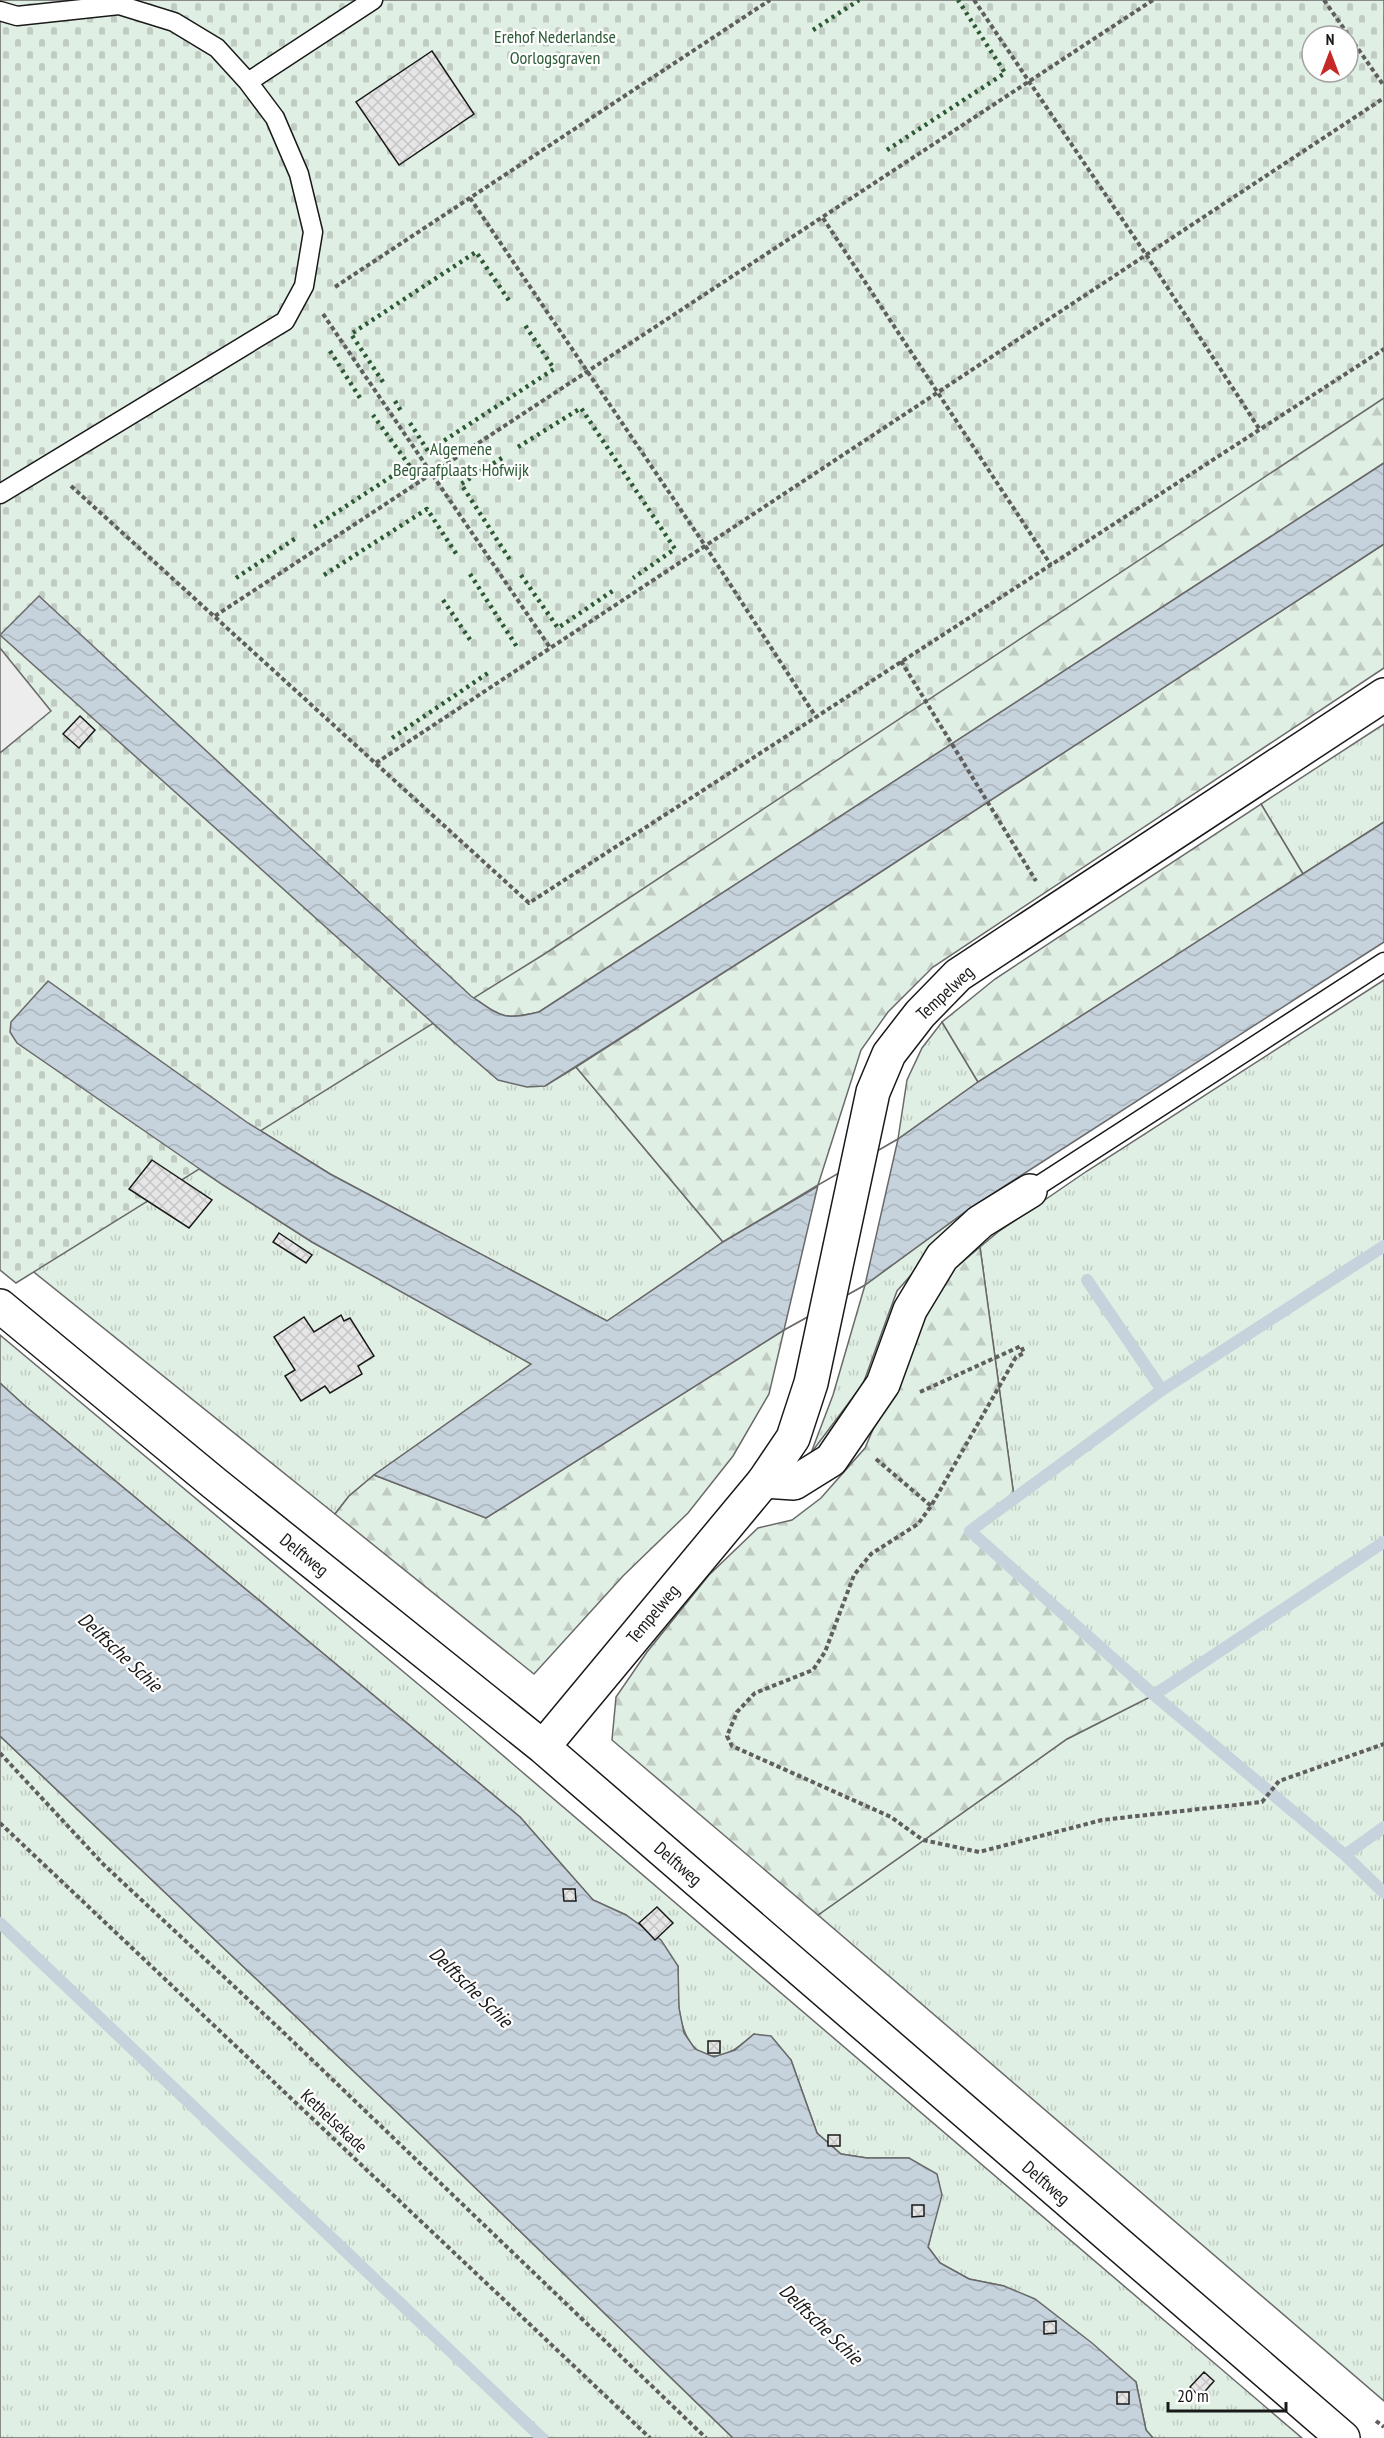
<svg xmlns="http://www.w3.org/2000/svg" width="1384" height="2438" viewBox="0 0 1384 2438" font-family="'PT Sans Narrow',sans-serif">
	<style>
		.grass { fill: url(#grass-tufts); stroke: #6a6a6a; stroke-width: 1.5 }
		.forest { fill: url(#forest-firs); stroke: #6a6a6a; stroke-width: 1.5 }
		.cemetery { fill: url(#cemetery-stones); stroke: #6a6a6a; stroke-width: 1.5; fill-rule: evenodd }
		.parking { fill: #ededed; stroke: #6a6a6a; stroke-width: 1.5 }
		.water { fill: url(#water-waves); stroke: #6a6a6a; stroke-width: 1.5 }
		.pier { fill: #fff; stroke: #6a6a6a; stroke-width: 1.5 }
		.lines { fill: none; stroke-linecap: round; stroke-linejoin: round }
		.stream { stroke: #c6d2dc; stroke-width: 12 }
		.building { fill: url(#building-cross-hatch); stroke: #1a1a1a; stroke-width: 1.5 }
		.service-casing { stroke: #1a1a1a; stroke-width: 21 }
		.minor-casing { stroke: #1a1a1a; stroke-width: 36 }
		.tertiary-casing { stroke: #1a1a1a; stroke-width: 36 }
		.path { stroke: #5f5f5f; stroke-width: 4; stroke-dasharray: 4.5 3; stroke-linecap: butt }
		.service { stroke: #fff; stroke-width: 18 }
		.minor { stroke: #fff; stroke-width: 33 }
		.tertiary { stroke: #fff; stroke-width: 33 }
		.hedge { stroke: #2b5a34; stroke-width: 4.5; stroke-dasharray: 3 4.5; stroke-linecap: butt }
		.labels { text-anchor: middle; stroke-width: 4.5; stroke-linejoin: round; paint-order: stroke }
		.park-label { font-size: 18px; fill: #2b5a34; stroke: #fff }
		.street-label { font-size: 18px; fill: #1a1a1a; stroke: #fff }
		.water-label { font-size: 20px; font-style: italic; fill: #1a1a1a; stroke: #fff }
	</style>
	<defs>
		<pattern id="grass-tufts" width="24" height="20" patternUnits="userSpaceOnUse" patternTransform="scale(1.5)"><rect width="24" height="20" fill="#e0efe3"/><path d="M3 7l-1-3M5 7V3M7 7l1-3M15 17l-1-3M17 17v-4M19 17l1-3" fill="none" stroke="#c0ccc2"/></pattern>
		<pattern id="forest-firs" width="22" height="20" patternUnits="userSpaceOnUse" patternTransform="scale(1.5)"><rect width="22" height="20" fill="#e0efe3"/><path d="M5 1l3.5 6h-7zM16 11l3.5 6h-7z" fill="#c0ccc2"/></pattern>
		<pattern id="cemetery-stones" width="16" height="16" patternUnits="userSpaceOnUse" patternTransform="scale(1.5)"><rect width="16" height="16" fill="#e0efe3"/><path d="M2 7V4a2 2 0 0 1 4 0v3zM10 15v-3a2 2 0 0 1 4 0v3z" fill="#c0ccc2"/></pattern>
		<pattern id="water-waves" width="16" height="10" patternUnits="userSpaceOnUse" patternTransform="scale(1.5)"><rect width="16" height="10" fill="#c6d2dc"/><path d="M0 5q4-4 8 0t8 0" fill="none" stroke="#aab4bc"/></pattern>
		<pattern id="building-cross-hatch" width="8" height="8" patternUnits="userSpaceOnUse" patternTransform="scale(1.5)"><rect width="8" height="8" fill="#e6e6e6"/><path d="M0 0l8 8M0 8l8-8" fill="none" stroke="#c5c5c5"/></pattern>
	</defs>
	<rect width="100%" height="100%" fill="#fff"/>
	<path class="grass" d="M86,712L455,1043L545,1086L576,1067L723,1242L607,1321L330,1174L248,1123L137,1127L223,1185L312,1242L532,1364L374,1475L349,1496L335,1514L30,1269L0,787Z
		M1384,724V822L1303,874L1261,804Z
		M1384,980V2401L818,1915L1067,1739L1153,1695L970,1531L1014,1497L980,1247L998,1232L1087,1171Z
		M942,1022L978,1082L898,1139L907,1080L922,1048Z
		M969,1209L897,1291L863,1384L811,1453L833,1395L865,1285Z
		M0,1335L466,1724L1302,2438H1153L1146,2430L1136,2382L1004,2286L969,2279L940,2263L928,2247L933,2227L909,2158H867L841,2154L817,2133L791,2060L754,2034C743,2043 729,2057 714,2056C690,2056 681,2027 679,2008C677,1994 679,1980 678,1966L626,1915L593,1900L520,1817L24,1405L0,1383Z
		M0,1736L424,2138L733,2438H0Z"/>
	<path class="forest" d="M1384,378V463L539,1012C503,1021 500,1016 471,996Z
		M1384,544V668L933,967L888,1012L861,1050L818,1185L723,1242L576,1067L856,888Z
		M1261,804L1303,874L978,1082L942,1022L995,979Z
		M980,1247L1014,1497L970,1531L1154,1695L1067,1739L818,1915L612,1740L616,1697L647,1652L709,1575L758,1528L792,1520L821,1498L865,1448L930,1296L953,1270Z
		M784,1330L769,1394L733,1456L688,1513L623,1576L534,1674L335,1514L349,1496L374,1475L486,1518Z"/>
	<path class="cemetery" d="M0,0H1384V398L546,953L16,1283L0,1270ZM1312,36H1348V72H1312Z"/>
	<path class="parking" d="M0,648L51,711L0,753Z"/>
	<path class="water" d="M1384,463V544L856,888L545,1086L527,1087L498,1080L455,1043L0,635L39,596L471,996C500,1016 503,1021 539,1012Z
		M1384,822V942L969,1209L865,1285L784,1330L486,1518L374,1475L531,1364L312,1242L223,1185L17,1043L10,1032L11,1022L48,981L248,1123L330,1174L607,1321L723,1242L898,1139L978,1082Z
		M0,1383L24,1405L520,1817L593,1900L626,1915L661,1940L678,1966L679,2008L684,2033L695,2049L714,2057L735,2050L754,2034L771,2036L791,2060L817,2133L841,2154L867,2158H909L937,2174L942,2195L928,2247L940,2263L969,2279L1004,2286L1035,2299L1092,2343L1136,2382L1146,2430L1153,2438H733L424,2138L0,1736Z"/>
	<path class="pier" d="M898,1139L865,1285L784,1330L818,1185Z"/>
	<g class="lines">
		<path class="stream" d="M1087,1280L1162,1390
			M1384,1542L1154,1695L1345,1855L1384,1893
			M1154,1695L970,1531L1162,1390L1384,1246
			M1345,1855L1384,1827
			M0,1923L542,2438"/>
	</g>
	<path class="building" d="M432,51L474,114L399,165L356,102Z
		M80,716L95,730L79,748L63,734Z
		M152,1160L212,1200L189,1228L129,1189Z
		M279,1233L312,1255L306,1263L273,1242Z
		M341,1315L344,1321L350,1318L374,1356L358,1366L362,1374L330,1393L325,1386L301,1401L285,1376L295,1370L274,1337L304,1317L314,1332Z
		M563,1889H575L576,1901H564Z
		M657,1907L673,1923L655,1940L639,1923Z
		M708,2041H720V2053H708Z
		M828,2135H840V2146H828Z
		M912,2205H924V2216L912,2217Z
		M1056,2321V2333L1044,2334V2322Z
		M1204,2372L1214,2381L1200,2397L1190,2387Z
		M1117,2392H1129V2404H1117Z"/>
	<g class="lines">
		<defs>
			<path id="service" d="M0,11L17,16L119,5L174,22L217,48L248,82L275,118L299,174L313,232L304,286L285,321L0,494
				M248,82L373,0
				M1030,1191L1384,962"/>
			<path id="minor" d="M764,1481L794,1483L831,1460L883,1384L910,1310L942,1257L980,1222L1030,1191"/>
			<path id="tertiary" d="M0,1306L214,1483L543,1747L1343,2438
				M543,1747L764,1481L793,1438L811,1383L873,1092L889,1054L920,1014L958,975L1384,695"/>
		</defs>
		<use href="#service" class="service-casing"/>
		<use href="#minor" class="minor-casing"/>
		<use href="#tertiary" class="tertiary-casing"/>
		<path class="path" d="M974,0L1147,256L1260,430
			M1324,0L1384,86
			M470,198L706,547L816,717
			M823,218L1051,565
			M335,287L770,0
			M323,314L551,649
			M71,486L529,903L1384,349
			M215,616L1153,0
			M901,661L1036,881
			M376,763L1384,98
			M920,1392L1021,1346L1024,1353L1016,1357L931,1506L918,1524L871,1554L854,1575L825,1652L813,1670L755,1693L737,1712L727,1736L732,1746L891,1817L923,1840L979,1852L1102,1820L1262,1802L1279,1781L1384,1744
			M876,1459L931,1506
			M0,1753L103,1864L282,2031L706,2438
			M0,1823L650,2438
			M1376,2421L1384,2427"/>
		<use href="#service" class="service"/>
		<use href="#minor" class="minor"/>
		<use href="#tertiary" class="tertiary"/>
		<path class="hedge" d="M813,30L859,0
			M887,150L1005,73L958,0
			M330,351L362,401
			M383,382L351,334L476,252L510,302
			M395,401L401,411
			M410,423L428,451L554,369L523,322
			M518,447L581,408L675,549L633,578
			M502,458L461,484L512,563
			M314,527L409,465L373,415
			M470,574L517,647
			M324,575L427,509L457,555
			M521,575L558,628L614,590
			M236,578L296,538
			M443,600L471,641
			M392,738L488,673"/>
	</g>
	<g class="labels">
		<g class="park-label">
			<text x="555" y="43">Erehof Nederlandse<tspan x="555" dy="21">Oorlogsgraven</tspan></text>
			<text x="461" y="455">Algemene<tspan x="461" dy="21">Begraafplaats Hofwijk</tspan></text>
		</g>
		<g class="street-label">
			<text transform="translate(945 993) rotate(-43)" y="6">Tempelweg</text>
			<text transform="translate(304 1555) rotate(39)" y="6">Delftweg</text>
			<text transform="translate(653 1614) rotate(-50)" y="6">Tempelweg</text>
			<text transform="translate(678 1864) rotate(41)" y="6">Delftweg</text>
			<text transform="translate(334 2121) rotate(43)" y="6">Kethelsekade</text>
			<text transform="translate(1046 2183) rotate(41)" y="6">Delftweg</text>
		</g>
		<g class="water-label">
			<text transform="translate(120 1652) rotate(43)" y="7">Delftsche Schie</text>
			<text transform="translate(471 1987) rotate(44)" y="7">Delftsche Schie</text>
			<text transform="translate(821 2324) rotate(44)" y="7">Delftsche Schie</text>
		</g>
	</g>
	<g transform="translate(1330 54)"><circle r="28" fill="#ffffff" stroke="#a3a3a3" stroke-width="1.5"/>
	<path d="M0-4.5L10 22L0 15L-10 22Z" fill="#c62828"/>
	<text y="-9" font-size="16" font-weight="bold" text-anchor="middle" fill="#1a1a1a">N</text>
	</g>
	<path d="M1168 2402v9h118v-9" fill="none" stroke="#1a1a1a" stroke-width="3"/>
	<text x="1177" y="2402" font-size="18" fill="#1a1a1a" stroke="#ffffff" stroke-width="4.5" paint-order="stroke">20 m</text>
</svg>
